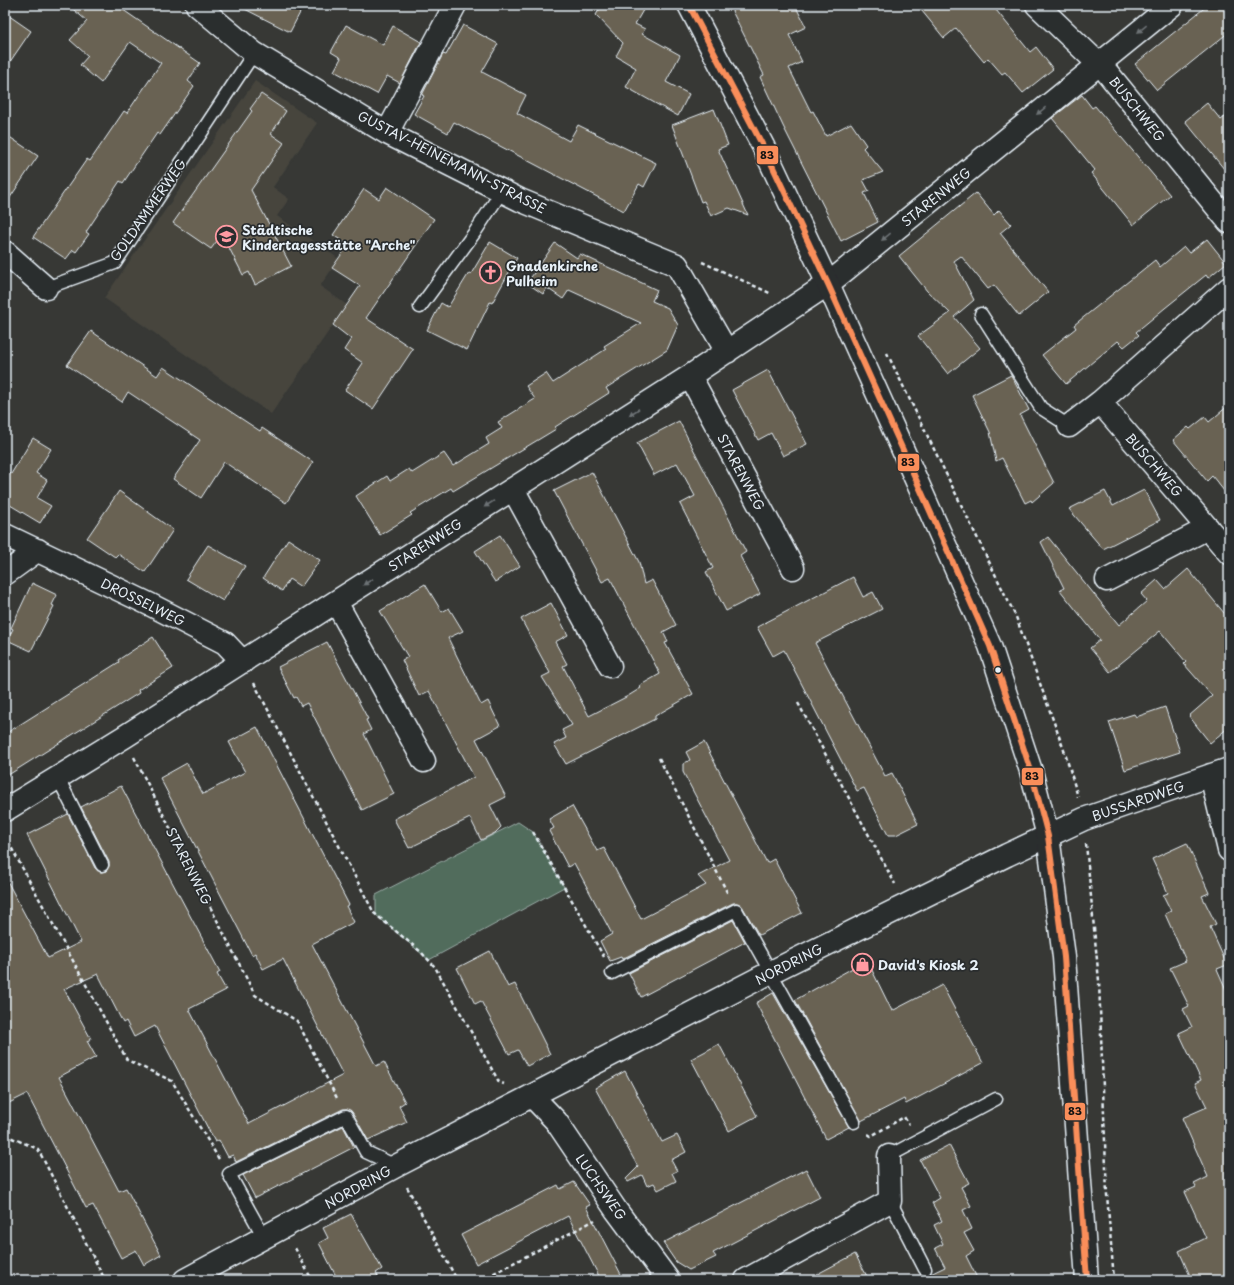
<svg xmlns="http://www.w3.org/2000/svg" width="1234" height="1285" viewBox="0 0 1234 1285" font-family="'Playpen Sans',sans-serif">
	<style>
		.built { fill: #46453e }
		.green { fill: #516c5b; stroke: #9caeaa }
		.building { fill: #696252; stroke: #e8f1f8 }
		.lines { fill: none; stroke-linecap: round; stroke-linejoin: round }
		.service-casing { stroke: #e8f1f8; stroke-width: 15 }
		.minor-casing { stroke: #e8f1f8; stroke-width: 25 }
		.secondary-casing { stroke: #e8f1f8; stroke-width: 25 }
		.path { stroke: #e8f1f8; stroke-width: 2.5; stroke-dasharray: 4 3; stroke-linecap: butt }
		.service { stroke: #2a2d2e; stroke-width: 12 }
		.minor { stroke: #2a2d2e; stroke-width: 22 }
		.secondary { stroke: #2a2d2e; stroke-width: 22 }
		.bus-1-casing { stroke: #2a2d2e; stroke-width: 9 }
		.bus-1 { stroke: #fa8e5a; stroke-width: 6 }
		.oneway { fill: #6c7275 }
		.bus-dot { fill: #e8f1f8; stroke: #2a2d2e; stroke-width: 1.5 }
		.labels { text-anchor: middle; stroke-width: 3.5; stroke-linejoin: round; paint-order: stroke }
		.street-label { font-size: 13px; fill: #e8f1f8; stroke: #2a2d2e }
		.poi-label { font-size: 13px; font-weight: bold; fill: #e8f1f8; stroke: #2a2d2e; text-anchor: start }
		.line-badge { stroke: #2a2d2e; stroke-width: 1.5 }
		.pale-badge-label { font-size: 11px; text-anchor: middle; font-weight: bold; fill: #111 }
	</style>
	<rect width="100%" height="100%" fill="#373835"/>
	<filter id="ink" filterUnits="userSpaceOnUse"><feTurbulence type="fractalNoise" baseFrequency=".025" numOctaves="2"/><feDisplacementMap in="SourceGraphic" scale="8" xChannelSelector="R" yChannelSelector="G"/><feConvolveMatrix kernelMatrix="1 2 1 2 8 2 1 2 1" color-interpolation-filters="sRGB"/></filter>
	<g filter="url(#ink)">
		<path class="built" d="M255,81L317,123L273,187L289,199L277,216L339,259L320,286L347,305L271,414L104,298Z"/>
		<path class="green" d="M518,822L533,832L564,887L429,960L376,915V895Z"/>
		<path class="building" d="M68,5H116L200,63L188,81L194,86L160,135L157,133L123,183L120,181L86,232L89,234L76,252L73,250L66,259L33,237L87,159L90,161L124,111L127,113L161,63L130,42L101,83L80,65L88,56L70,40L87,21Z
			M237,5H304L290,32Z
			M602,5H646L635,24L645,29L642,34L680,55L666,82L689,94L678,116L626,87L636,68L616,56L623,43L596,15Z
			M729,5H795L806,27L789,35L802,62L789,68L811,112L813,111L826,136L851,123L866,145L863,148L883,172L863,180L869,191L864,193L878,222L841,241L783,126L760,77L764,75Z
			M917,5H992L1030,52L1036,47L1053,69L1023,93L1005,72L1002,74L988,58L984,62L956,28L944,38Z
			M1208,5H1229V32L1157,90L1135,64Z
			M5,13L31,31L5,69Z
			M346,25L383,45L393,26L421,42L400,83L387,76L377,94L334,71L341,58L331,52Z
			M463,25L498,44L482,72L526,95L517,113L569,141L578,125L656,163L644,187L639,184L624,211L454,122L448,133L414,114L424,96L422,95L443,54L446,55Z
			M261,94L286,111L271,134L284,143L251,190L291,266L255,285L249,272L243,275L222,234L211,249L173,223L252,111L250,109Z
			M1082,95L1092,108L1095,106L1170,195L1133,225L1091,173L1095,170L1052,118Z
			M1207,103L1221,120L1229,114V175L1185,121Z
			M714,109L728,145L718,149L748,215L729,208L711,216L704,201L701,202L672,125Z
			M5,134L38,156L5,205Z
			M387,187L434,219L366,318L413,349L373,409L345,390L363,363L344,350L351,339L333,325L360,286L332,268L348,245L333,235L364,189L379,199Z
			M976,193L994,215L999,210L1011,224L1000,233L1048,292L1019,316L994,285L988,289L961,256L954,261L974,300L954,317L980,348L948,374L918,336L950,313L927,291L899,256Z
			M1207,239L1226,263L1208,278L1206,275L1165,308L1136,332L1139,335L1124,347L1118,341L1066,384L1042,355L1076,328L1074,325L1155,260L1160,267L1184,247L1189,253Z
			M490,242L517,258L492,303L490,302L467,350L427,330L441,303L448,307L469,273L471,274Z
			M555,243L577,258L580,254L657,290L652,301L668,308L678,325L667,350L606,388L609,393L555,427L556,429L453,491L451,488L410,513L412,515L380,535L356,496L387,476L390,481L409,469L412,473L444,453L453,466L489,444L486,438L502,428L498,422L535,399L526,386L546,373L553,383L606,349L604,346L641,323L569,290L563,299L547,288L543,294L527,283Z
			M91,331L157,376L163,367L260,431L262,428L313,462L286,503L224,462L201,498L173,479L200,440L128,392L122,402L67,365Z
			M768,370L807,444L783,456L771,433L758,440L732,390Z
			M1011,375L1029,410L1020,415L1054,483L1032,502L1031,500L1025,503L1002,458L996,461L990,432L972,395Z
			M1229,405V497L1212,476L1207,481L1173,440L1188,427L1190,429L1205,417L1209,422Z
			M679,421L746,552L740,556L760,594L726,611L706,572L713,568L680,504L695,496L677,463L654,475L637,443Z
			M33,438L51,449L36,473L47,480L37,498L51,506L40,523L5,502V471L11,474Z
			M592,472L639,562L644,584L652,580L676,625L663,632L668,642L665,643L693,694L655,716V719L566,764L554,744L566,738L562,730L572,725L542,677L550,673L521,619L551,603L568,635L555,642L567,664L563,666L589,716L628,696L641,688L639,686L660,674L610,578L602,582L554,491Z
			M1144,490L1160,520L1103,549L1069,509L1105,491L1113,506Z
			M119,491L173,530L145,572L118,554L115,557L87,538Z
			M500,535L520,566L495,582L475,551Z
			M1048,537L1119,625L1147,601L1141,594L1157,580L1165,589L1188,569L1229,619V727L1210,743L1189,716L1212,696L1184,664L1186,662L1160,631L1110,672L1090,648L1100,640L1060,590L1064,588L1041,542Z
			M288,539L320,560L301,587L289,579L282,591L263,578Z
			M208,545L245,566L223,601L186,579Z
			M853,577L863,597L873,592L882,609L815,643L885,776L892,773L918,824L896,835H888L864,788L857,791L784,650L773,656L757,627Z
			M32,583L57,595L52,605L54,606L31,651L7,640L13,629L11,628Z
			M425,584L442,612L449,608L463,631L448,638L481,705L488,701L500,726L476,739L506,797L490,805L501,827L495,833L481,840L470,818L409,848L394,819L474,777L429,691L419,696L402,660L408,657L380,611Z
			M153,637L173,668L138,690L139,693L5,777V734L119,662L118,660Z
			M327,642L368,719L366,720L371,730L364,734L394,794L362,810L307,703L301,706L296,697L294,698L278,667Z
			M1165,707L1180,752L1125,770L1109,722L1134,714L1136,717Z
			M257,727L349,905L346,906L354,922L312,944L376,1066L384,1062L405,1102L399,1106L407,1122L368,1140L352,1112L347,1109H343L236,1162L233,1155L228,1157L219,1140L215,1142L155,1026L134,1037L126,1021L123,1023L98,974L64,989L91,1039L87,1041L96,1057L59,1077L119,1191L126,1188L161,1255L144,1265L136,1250L121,1258L93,1205L86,1208L27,1094L5,1105V877L48,958L81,942L27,835L68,814L95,868L101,872L106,871L109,866V862L81,807L121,786L220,972L217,974L226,990L189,1009L249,1124L343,1075L283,959L263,969L255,953L252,955L160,778L187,763L203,794L245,772L229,742Z
			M704,742L767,863L774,859L802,913L759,935L742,906L737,903H733L622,959L621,957L610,961L600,941L612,934L574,863L568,867L549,831L554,828L549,819L572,806L597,851L604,848L641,919L706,885L698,876L729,860L683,772V764L690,760L686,752Z
			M1187,843L1209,893L1202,896L1216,924L1210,927L1227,965L1217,969L1229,996V1280H1192L1179,1251L1206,1238L1185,1192L1196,1187L1194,1184L1208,1177L1182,1118L1207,1107L1195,1083L1201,1080L1179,1033L1192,1027L1183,1009L1189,1006L1170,968L1186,961L1165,914L1171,911L1163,895L1168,893L1152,859Z
			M733,920L745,942L641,997L629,973Z
			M490,951L508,987L515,984L550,1054L527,1066L518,1050L509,1054L481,1001L475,1004L457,968Z
			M867,960L892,1011L942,985L983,1063L906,1104L904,1099L861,1121L795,1000Z
			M773,993L849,1127L826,1139L756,1003Z
			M719,1044L757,1116L729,1131L691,1059Z
			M625,1071L662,1142L677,1135L686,1152L671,1160L677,1171L672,1173L676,1181L658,1190L654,1183L647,1186L642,1175L628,1182L626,1179L638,1167L595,1088Z
			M343,1126L354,1147L255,1198L243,1175Z
			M949,1145L969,1183L961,1187L971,1206L963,1210L972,1229L964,1233L974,1251L966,1256L978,1280H918L945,1267L935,1248L943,1244L934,1225L942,1221L932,1203L940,1198L920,1160Z
			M806,1169L820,1197L713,1253L716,1257L689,1270L676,1262L663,1243Z
			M574,1182L590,1205L586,1207L624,1280H601L568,1216L476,1264L461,1235L558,1185L560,1189Z
			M351,1214L382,1269L376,1273L380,1280H338L319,1243L328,1238L323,1228Z
			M855,1254L869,1280H806Z"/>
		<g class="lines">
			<defs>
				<path id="service" d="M46,288L115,263L254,53
					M420,307L475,232L502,191
					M981,314L1041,408L1069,426
					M58,778L102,865
					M612,973L736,910L854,1122
					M889,1156L996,1099
					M890,1201L925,1269
					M265,1239L229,1174L346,1116L366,1152L396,1166"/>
				<path id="minor" d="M197,5L254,53L387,133L520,200L677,265L727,352
					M1037,5L1106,71L1229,222
					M387,133L455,5
					M5,252L46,288
					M690,376L793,568
					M1100,402L1229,553
					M1069,426L1100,402L1229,288
					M513,489L610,666
					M5,535L151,605L225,643L243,662
					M5,574L38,550
					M1107,580L1208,528
					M336,602L424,761
					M1211,775L1229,850
					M5,810L124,737L690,376L828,284L1172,5
					M532,1096L556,1121L616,1210L668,1280
					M185,1280L396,1166L771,972L1007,855L1084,819L1229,769
					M746,1280L890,1201L889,1156"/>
				<path id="secondary" d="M689,5L763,146L828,284L902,448L990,646L1031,771L1048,836L1064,957L1087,1280"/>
			</defs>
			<use href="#service" class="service-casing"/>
			<use href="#minor" class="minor-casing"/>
			<use href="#secondary" class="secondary-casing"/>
			<path class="path" d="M702,262L772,294
				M887,353L1016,617L1065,753L1078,797
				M254,683L374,913L421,952L435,967L499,1082L504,1084
				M798,703L895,884
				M134,757L255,995L297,1021L338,1100
				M659,758L728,894
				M533,832L604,957
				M5,836L127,1060L172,1081L219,1159
				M1086,844L1099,981L1107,1195L1114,1280
				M868,1134L871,1136L904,1117L909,1125
				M5,1135L38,1149L105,1280
				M407,1187L457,1280
				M295,1248L312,1280
				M481,1280L595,1220"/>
			<use href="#service" class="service"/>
			<use href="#minor" class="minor"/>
			<use href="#secondary" class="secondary"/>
			<defs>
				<path id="bus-1" d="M689,5L763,146L828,284L902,448L990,646L1031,771L1048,836L1064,957L1087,1280"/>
			</defs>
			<use href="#bus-1" class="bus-1-casing"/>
			<use href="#bus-1" class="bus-1"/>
		</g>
		<defs><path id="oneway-solid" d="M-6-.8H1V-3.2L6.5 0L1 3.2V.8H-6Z"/></defs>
		<g class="oneway">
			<use href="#oneway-solid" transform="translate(1142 29) rotate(141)"/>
			<use href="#oneway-solid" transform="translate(1041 111) rotate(141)"/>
			<use href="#oneway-solid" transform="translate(886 237) rotate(141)"/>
			<use href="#oneway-solid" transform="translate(634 412) rotate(147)"/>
			<use href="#oneway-solid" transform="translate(489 504) rotate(147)"/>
			<use href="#oneway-solid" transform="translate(368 582) rotate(147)"/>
		</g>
	</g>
	<defs>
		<symbol id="school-ring" viewBox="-11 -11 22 22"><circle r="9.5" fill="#2a2d2e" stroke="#ff9aa2" stroke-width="1.5"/><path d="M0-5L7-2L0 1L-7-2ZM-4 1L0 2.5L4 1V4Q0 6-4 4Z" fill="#ff9aa2"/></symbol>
		<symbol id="church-ring" viewBox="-11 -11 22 22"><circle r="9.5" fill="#2a2d2e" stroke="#ff9aa2" stroke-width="1.5"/><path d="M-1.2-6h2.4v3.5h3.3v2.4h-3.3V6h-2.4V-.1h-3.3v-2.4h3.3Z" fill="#ff9aa2"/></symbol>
		<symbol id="shop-ring" viewBox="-11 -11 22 22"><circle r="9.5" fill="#2a2d2e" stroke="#ff9aa2" stroke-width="1.5"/><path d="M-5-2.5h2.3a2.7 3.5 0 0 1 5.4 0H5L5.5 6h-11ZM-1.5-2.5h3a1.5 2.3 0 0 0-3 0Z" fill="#ff9aa2"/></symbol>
	</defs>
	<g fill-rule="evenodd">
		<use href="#school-ring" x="214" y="224" width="25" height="25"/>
		<use href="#church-ring" x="478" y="260" width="25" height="25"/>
		<use href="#shop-ring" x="850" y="952" width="25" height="25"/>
	</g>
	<circle class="bus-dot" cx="998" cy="670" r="3.5"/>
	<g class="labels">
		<g class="street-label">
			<text transform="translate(1137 109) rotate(51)" y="5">BUSCHWEG</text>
			<text transform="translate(452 162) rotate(27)" y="5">GUSTAV-HEINEMANN-STRASSE</text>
			<text transform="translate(936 197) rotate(-39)" y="5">STARENWEG</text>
			<text transform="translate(148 210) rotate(-55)" y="5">GOLDAMMERWEG</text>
			<text transform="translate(1154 465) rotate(49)" y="5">BUSCHWEG</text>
			<text transform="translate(741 472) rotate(62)" y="5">STARENWEG</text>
			<text transform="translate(425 545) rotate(-33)" y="5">STARENWEG</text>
			<text transform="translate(143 602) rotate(26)" y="5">DROSSELWEG</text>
			<text transform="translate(1138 801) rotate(-19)" y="5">BUSSARDWEG</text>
			<text transform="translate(189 866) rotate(63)" y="5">STARENWEG</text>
			<text transform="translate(789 964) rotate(-27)" y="5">NORDRING</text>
			<text transform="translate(358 1187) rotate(-29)" y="5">NORDRING</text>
			<text transform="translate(601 1187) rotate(55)" y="5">LUCHSWEG</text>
		</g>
		<g class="poi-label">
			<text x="242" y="235">Städtische<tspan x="242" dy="15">Kindertagesstätte "Arche"</tspan></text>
			<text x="506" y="271">Gnadenkirche<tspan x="506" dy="15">Pulheim</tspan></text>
			<text x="878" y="970">David's Kiosk 2</text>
		</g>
	</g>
	<g class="line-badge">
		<rect x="756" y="145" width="23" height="20" rx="4" fill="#fa8e5a"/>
		<rect x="897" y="453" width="23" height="19" rx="4" fill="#fa8e5a"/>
		<rect x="1021" y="767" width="23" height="19" rx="4" fill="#fa8e5a"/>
		<rect x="1064" y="1102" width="22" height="19" rx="4" fill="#fa8e5a"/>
	</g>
	<g class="pale-badge-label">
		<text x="767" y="159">83</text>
		<text x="908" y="466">83</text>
		<text x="1032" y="780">83</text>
		<text x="1075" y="1115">83</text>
	</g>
	<rect width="1234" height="1285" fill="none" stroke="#2a2d2e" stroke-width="20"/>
	<rect x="10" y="10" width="1214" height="1265" fill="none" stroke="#e8f1f8" stroke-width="1.5" filter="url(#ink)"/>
</svg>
